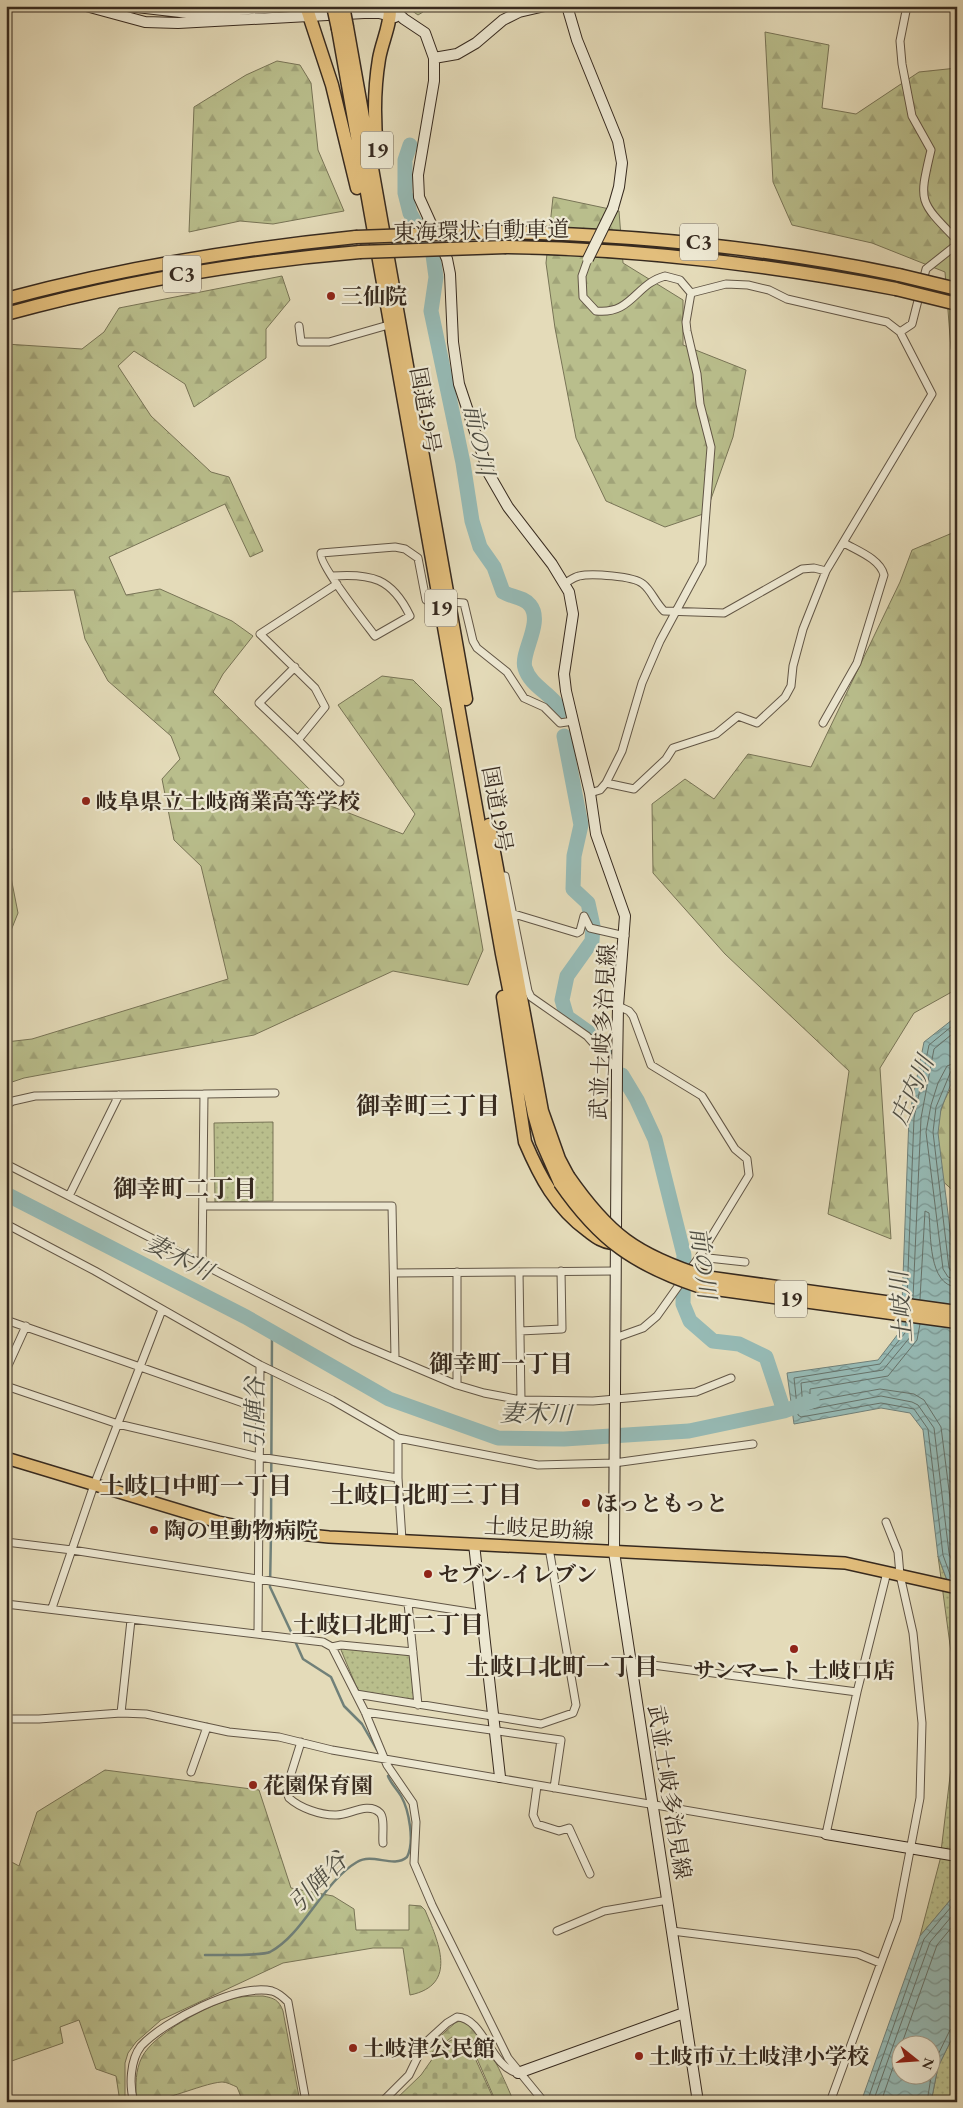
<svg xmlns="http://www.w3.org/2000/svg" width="963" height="2108" viewBox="0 0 963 2108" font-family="'EB Garamond','Noto Serif JP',serif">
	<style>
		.green { fill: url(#green-dots); stroke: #787456 }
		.forest { fill: url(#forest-firs); stroke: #787456 }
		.cemetery { fill: url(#cemetery-stones); stroke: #787456 }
		.water { fill: url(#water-waves); stroke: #708079; fill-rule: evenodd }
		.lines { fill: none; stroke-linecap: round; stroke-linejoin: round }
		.shore { stroke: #66726a; stroke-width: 1 }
		.stream { stroke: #708079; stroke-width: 2.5 }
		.river { stroke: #96bab5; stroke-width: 15 }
		.street-casing { stroke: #625646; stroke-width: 9 }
		.secondary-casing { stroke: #372a1f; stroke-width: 12 }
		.primary-casing { stroke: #372a1f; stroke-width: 14 }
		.highway-casing { stroke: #372a1f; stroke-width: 15 }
		.street { stroke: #ede8d2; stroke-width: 7 }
		.secondary { stroke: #ede8d2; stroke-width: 10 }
		.primary { stroke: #e2be7c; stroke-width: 11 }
		.highway { stroke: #e2be7c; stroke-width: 12 }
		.secondary-bridge-casing { stroke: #372a1f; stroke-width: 12; stroke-linecap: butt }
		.highway-bridge-casing { stroke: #372a1f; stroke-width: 15; stroke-linecap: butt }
		.secondary-bridge { stroke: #ede8d2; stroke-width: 10 }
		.highway-bridge { stroke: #e2be7c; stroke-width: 12 }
		.poi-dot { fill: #8f2418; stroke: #ede8d2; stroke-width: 2 }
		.labels { text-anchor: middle; stroke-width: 4.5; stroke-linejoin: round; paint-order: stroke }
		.shield { fill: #ede8d2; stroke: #6e6355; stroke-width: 1 }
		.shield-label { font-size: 21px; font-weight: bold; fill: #372a1f }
		.street-label { font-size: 22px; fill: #372a1f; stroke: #ede8d2 }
		.poi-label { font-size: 22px; font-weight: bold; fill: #372a1f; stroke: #ede8d2; text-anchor: start }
		.water-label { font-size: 24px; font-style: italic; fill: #4f4e44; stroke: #ede8d2 }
		.neighbourhood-label { font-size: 24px; font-weight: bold; fill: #372a1f; stroke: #ede8d2 }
	</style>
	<defs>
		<pattern id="green-dots" width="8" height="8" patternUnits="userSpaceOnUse" patternTransform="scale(1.25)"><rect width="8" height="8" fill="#b9be8c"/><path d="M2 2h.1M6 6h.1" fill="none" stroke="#a0a378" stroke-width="1.8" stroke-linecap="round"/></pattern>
		<pattern id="forest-firs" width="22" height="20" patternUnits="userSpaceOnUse" patternTransform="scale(1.25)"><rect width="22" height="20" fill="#b9be8c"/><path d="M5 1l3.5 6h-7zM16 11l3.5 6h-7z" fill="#a0a378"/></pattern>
		<pattern id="cemetery-stones" width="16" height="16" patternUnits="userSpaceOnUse" patternTransform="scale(1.25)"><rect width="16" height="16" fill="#b9be8c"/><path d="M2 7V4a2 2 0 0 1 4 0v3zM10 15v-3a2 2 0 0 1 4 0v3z" fill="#a0a378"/></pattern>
		<pattern id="water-waves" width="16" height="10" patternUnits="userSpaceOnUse" patternTransform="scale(1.25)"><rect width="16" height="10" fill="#96bab5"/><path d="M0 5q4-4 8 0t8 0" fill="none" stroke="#7b9793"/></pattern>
	</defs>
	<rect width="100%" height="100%" fill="#e4dbb9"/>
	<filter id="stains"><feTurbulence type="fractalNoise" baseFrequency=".004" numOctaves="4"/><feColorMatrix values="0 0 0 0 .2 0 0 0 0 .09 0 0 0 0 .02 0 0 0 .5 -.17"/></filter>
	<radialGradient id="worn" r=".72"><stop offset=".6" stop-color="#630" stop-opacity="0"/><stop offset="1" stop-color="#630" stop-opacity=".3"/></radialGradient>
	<path class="green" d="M405,6H421L423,12L418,15Z
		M273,1122V1201L215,1202L214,1123Z
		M938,1556L957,1607V1892L920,1936L940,1860L951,1768V1652Z
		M343,1648L408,1655L410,1657L414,1698L410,1700L361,1692L357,1688L341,1650Z
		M957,2028V2102H931L938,2067Z"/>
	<path class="forest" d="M765,32L829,45L822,108L856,114L919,72L957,68V360L951,349L945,272L872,243L792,225L773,182Z
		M277,61L300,65L311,83L318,150L344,211L273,224L240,221L189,232L194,107L246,75Z
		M553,197L619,211L623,263L683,300V345L746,370L733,437L706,513L665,527L606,501L576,438L555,328L546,263Z
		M282,276L290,300L266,329V358L194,407L185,384L134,351L118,366L151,416L211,472L229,477L263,551L250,557L225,504L109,557L126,595L160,589L232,621L253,636L223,674L213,692L323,803L403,834L415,814L338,705L382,676L413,680L441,708L483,950L468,985L393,971L254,1035L24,1078L6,1084V1042L32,1039L228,979L201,866L174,840L162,779L180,759L171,736L108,681L85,639L74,590L6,592V344L82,349L104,332L119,308Z
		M957,531V989L914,1013L880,1068L891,1239L828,1214L849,1071L725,954L653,873L652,804L685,779L714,799L748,754L811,767L900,582L912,550Z
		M6,823L12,850L7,857L18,913L6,943Z
		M957,1082V1194L930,1170C934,1145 937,1099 957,1082Z
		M105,1770L259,1790L291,1888L333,1896L354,1909L356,1930H409V1905L421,1906L425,1910C438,1941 459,1985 410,1995L403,1948H373L283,1963L161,2020L136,2042L128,2053L125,2063V2102H120L116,2076L96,2069L79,2020L60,2027L63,2043L6,2063V1859L19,1866L37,1812Z
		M263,1996C274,1998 279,2000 283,2011L300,2102H243L237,2087C232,2085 227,2082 222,2082C201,2083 153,2108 136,2099C136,2084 135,2071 142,2057C154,2033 210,2004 235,1998C244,1996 254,1996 263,1996Z
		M462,2020C488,2039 501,2073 514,2102H496L471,2045L452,2037L431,2053H428L427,2048L455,2023Z"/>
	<path class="cemetery" d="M451,2040L464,2042L469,2045L495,2102H393L421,2075L440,2048Z"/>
	<path class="water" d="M957,1016V1069L941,1109L938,1133L957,1286V1607L938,1556L923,1430L910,1413L881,1408L794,1424L787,1373L878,1360L901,1330L909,1117L924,1042Z
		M957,1892V2028L938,2067L931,2102H861L920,1936ZM900,2046H930V2076H900Z"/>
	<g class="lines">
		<path class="shore" d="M957,1062L947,1066L938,1083L931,1105L926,1132L943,1269L948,1277L957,1280
			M957,1069L951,1071L936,1107L933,1132L949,1268L952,1272L957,1273
			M907,1297L914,1118L929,1045L957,1022
			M913,1298L921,1118L934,1049L957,1030
			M920,1299L925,1211L929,1213C931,1234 928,1286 957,1287
			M906,1323L905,1333L880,1364L794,1378L798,1415L801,1417L881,1403L914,1409L928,1429L943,1555L952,1580
			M912,1323L911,1336L883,1370L801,1383L803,1408L806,1410L881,1396L912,1402L918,1405L934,1428L949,1553L957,1575
			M920,1324L917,1340L888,1376L810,1389V1399L813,1401L880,1389L914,1394L924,1400L941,1427L957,1553
			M901,2046L937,1945L957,1921
			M867,2102L924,1939L957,1900
			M873,2102L930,1942L957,1910
			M881,2102L900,2047
			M927,2102L933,2065L950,2030L957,2027"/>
		<path class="stream" d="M271,1528L272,1334
			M271,1534L270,1587L293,1636
			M295,1641L303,1659L331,1677L344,1706L362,1724L377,1750
			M205,1955C218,1955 261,1956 270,1952C303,1935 323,1882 357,1862C373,1852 393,1869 407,1857C415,1842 409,1810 401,1796C397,1789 391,1784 388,1776"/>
		<path class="river" d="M410,145L405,160V193L410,213L433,255L436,277L431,311L463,463L472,521L480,547L494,567L503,592C511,597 524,597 530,605C544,622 520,653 525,668C531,688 555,694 560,712
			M564,736L581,825L574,856L573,889L588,903L593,926L592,941L567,976L562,1000L567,1017L591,1034L610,1057
			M622,1075L637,1100L655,1139L684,1255L683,1304L690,1321L713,1341L739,1344L766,1357L784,1411
			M6,1194L246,1317L389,1399L498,1438L564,1439L689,1431L784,1411L812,1401"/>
		<defs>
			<path id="street" d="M588,259L582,276L583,297L596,311C632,315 635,284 665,276L680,280L691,293L686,322L687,331L697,374L700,404L711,447L702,563L660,641L642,683L622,751L606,783L600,790L590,793
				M299,326L301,342H329L392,324
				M900,332L912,324L926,269L955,246L956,239C918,200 919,202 931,150L912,116L902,64L900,41L907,6
				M332,576C371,573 392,578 410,616L375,636C366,624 318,563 321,553L395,547L405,549L418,558L426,600L434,603H440
				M565,583C569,581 574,577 579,576C591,573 634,576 643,584C651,590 655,602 664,611L724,613L802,569L814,568L826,571
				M337,584L260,634L315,688L325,707L298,740L340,782
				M450,602L464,603L473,641L477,648L507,672L524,698L544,707L560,723L573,721
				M295,667L259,703L298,740
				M823,723L857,663L884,575C880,559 858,551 844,543
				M606,783L634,789L666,759L673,748L716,734L738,716L757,723L785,697L791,686L793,666L803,629L826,571L932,394L900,332L887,322L787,299L769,290L748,285L726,284L691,293
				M498,876H505L528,991L531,997L587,1036L617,1070
				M514,914L577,933L580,931L584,916L590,928L625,936
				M204,1094L275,1093
				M6,1105L13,1101L35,1096L204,1094L202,1264
				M6,1164L353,1341L457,1385L484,1393L521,1400L593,1401L696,1392L731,1378
				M69,1196L119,1095
				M204,1206H392L395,1357
				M6,1224L95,1271L260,1365L332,1400L398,1438L538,1465L614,1463L753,1444
				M699,1257L745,1262
				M457,1272V1385
				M519,1272L521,1400
				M394,1273L615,1271
				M6,1320L260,1409
				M520,1331L562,1329L561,1271
				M615,1338L643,1328L657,1316L699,1257L749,1175L747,1159L735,1149L702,1096L651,1065L633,1016L629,1011L618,1006
				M6,1370L26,1326
				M6,1386L118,1424L259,1457L398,1478
				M398,1438V1478L402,1540
				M6,1542L72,1550L482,1614
				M408,1603L418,1705
				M6,1604L297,1639L323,1642L332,1647L365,1712L387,1765L413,1803L416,1822L414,1863L432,1905L508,2058L544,2102
				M52,1608L94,1485L162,1310
				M258,1634L260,1365
				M332,1647L341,1645L413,1652
				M630,1662L857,1692
				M356,1694L541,1724L573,1713L576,1705L549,1548
				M365,1712L561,1740L554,1788
				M121,1713L131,1620
				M6,1719H39L121,1713L146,1714L229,1732L279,1737L332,1750L826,1834L857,1692L887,1572
				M301,1742L286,1790L289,1798C300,1808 320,1815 335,1815C348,1816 368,1801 380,1813C385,1818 382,1836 383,1843
				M191,1772L207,1727
				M537,1786L533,1815L537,1824L559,1831L569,1828L590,1874
				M557,1931L604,1911L668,1900
				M672,1931L858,1954L880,1963
				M134,2102C129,2086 130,2060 141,2046C164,2021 238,1983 272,1991C279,1993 284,1998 288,2002L306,2102
				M382,2102L409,2075L424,2044L447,2023L457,2017C484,2018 490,2067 518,2073
				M830,2102L897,1919L920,1798L922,1723L913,1633L900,1575L898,1552L886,1522"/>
			<path id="secondary" d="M86,6L145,22L178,23L364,13H379L395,17
				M128,6L189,13L294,6
				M390,6L404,19L425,33L434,58V81L418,175L419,197L447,259L450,274L453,342L459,384L489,474L508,507L552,564L569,592L573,614L564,674L566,691L590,793L596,834L625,916L618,1006L617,1070L614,1552L698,2102
				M567,6L577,40L618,141L622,163L619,187L613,208
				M434,58L457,54L476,43L503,20L519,12L545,6
				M474,1544L500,1777
				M826,1834L957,1856
				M518,2073L684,2013"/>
			<path id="primary" d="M6,1458L218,1522L258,1530L329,1537L845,1563L957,1588"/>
			<path id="highway" d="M306,6L332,85L357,188
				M347,27L466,699
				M338,29L502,954L534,1114L542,1142L560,1183
				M377,149C374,119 374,89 379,59C382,41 391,25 390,6
				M496,232C633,234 764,247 899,275
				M506,247C637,249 766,264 896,289
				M6,299C121,268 238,249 356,237
				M6,314C122,282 241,262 360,252
				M489,825L542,1111L559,1159L568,1176
				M503,997L525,1142C540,1177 556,1208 588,1231C595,1236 602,1242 612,1243
				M705,1277L957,1312
				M701,1287L957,1322"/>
		</defs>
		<use href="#street" class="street-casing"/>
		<use href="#secondary" class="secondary-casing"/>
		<use href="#primary" class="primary-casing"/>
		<use href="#highway" class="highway-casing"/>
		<use href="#street" class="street"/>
		<use href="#secondary" class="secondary"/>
		<use href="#primary" class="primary"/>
		<use href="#highway" class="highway"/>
		<defs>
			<path id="secondary-bridge" d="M588,259L613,208"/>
			<path id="highway-bridge" d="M333,6L338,29
				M343,6L347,27
				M356,237L496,232
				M360,252L506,247
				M899,275L957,289
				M896,289L957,304
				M568,1176C609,1235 636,1255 705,1277
				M560,1183C600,1241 635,1265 701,1287"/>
		</defs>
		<use href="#secondary-bridge" class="secondary-bridge-casing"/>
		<use href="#highway-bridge" class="highway-bridge-casing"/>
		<use href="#secondary-bridge" class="secondary-bridge"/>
		<use href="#highway-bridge" class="highway-bridge"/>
	</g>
	<g class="poi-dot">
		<circle cx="331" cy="296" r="5"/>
		<circle cx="86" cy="801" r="5"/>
		<circle cx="586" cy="1503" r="5"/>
		<circle cx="154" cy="1530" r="5"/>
		<circle cx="428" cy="1574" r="5"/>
		<circle cx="794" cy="1649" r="5"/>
		<circle cx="253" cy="1785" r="5"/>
		<circle cx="353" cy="2048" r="5"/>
		<circle cx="639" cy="2056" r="5"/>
	</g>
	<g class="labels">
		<g class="shield">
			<rect x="361" y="131.5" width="32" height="37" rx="4"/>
			<rect x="680" y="223.5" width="38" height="37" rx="4"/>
			<rect x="163" y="255.5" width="38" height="37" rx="4"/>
			<rect x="425" y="589.5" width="32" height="37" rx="4"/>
			<rect x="775" y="1280.5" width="32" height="37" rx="4"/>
		</g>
		<g class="shield-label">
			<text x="377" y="157">19</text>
			<text x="699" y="249">C3</text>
			<text x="182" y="281">C3</text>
			<text x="441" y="615">19</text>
			<text x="791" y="1306">19</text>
		</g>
		<g class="street-label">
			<text transform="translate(481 230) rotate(-1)" y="8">東海環状自動車道</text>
			<text transform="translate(426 410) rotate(80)" y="8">国道19号</text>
			<text transform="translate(498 809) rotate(80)" y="8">国道19号</text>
			<text transform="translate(602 1032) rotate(-87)" y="8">武並土岐多治見線</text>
			<text transform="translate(539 1528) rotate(3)" y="8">土岐足助線</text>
			<text transform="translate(670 1792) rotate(81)" y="8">武並土岐多治見線</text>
		</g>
		<g class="poi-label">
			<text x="341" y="304">三仙院</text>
			<text x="96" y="809">岐阜県立土岐商業高等学校</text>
			<text x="596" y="1511">ほっともっと</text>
			<text x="164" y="1538">陶の里動物病院</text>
			<text x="438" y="1582">セブン-イレブン</text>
			<text x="794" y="1678" text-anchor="middle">サンマート 土岐口店</text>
			<text x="263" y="1793">花園保育園</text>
			<text x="363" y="2056">土岐津公民館</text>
			<text x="649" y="2064">土岐市立土岐津小学校</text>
		</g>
		<g class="water-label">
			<text transform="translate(479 440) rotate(79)" y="8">前の川</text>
			<text transform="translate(912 1090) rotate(-66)" y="8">庄内川</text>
			<text transform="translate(179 1257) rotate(27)" y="8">妻木川</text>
			<text transform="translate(703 1263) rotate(83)" y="8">前の川</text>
			<text transform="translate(901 1307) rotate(-94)" y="8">土岐川</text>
			<text transform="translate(255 1413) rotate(-90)" y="8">引陣谷</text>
			<text transform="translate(536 1414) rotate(2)" y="8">妻木川</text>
			<text transform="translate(318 1882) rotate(-46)" y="8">引陣谷</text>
		</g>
		<g class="neighbourhood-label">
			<text x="428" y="1114">御幸町三丁目</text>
			<text x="185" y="1197">御幸町二丁目</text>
			<text x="501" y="1372">御幸町一丁目</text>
			<text x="196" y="1494">土岐口中町一丁目</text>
			<text x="426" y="1503">土岐口北町三丁目</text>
			<text x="388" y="1633">土岐口北町二丁目</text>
			<text x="562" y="1675">土岐口北町一丁目</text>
		</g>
	</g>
	<rect width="963" height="2108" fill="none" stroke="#e4dbb9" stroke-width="25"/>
	<rect x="8" y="8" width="948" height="2093" fill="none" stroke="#372a1f" stroke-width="2.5"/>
	<rect x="12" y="12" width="938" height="2083" fill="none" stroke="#372a1f"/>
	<g transform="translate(916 2060) rotate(107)"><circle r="24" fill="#ede8d2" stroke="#a49c8a"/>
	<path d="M0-4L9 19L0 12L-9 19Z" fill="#8f2418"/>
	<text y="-8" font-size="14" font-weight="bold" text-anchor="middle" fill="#372a1f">N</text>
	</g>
	<rect width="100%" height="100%" filter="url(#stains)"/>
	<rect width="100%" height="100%" fill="url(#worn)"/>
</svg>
